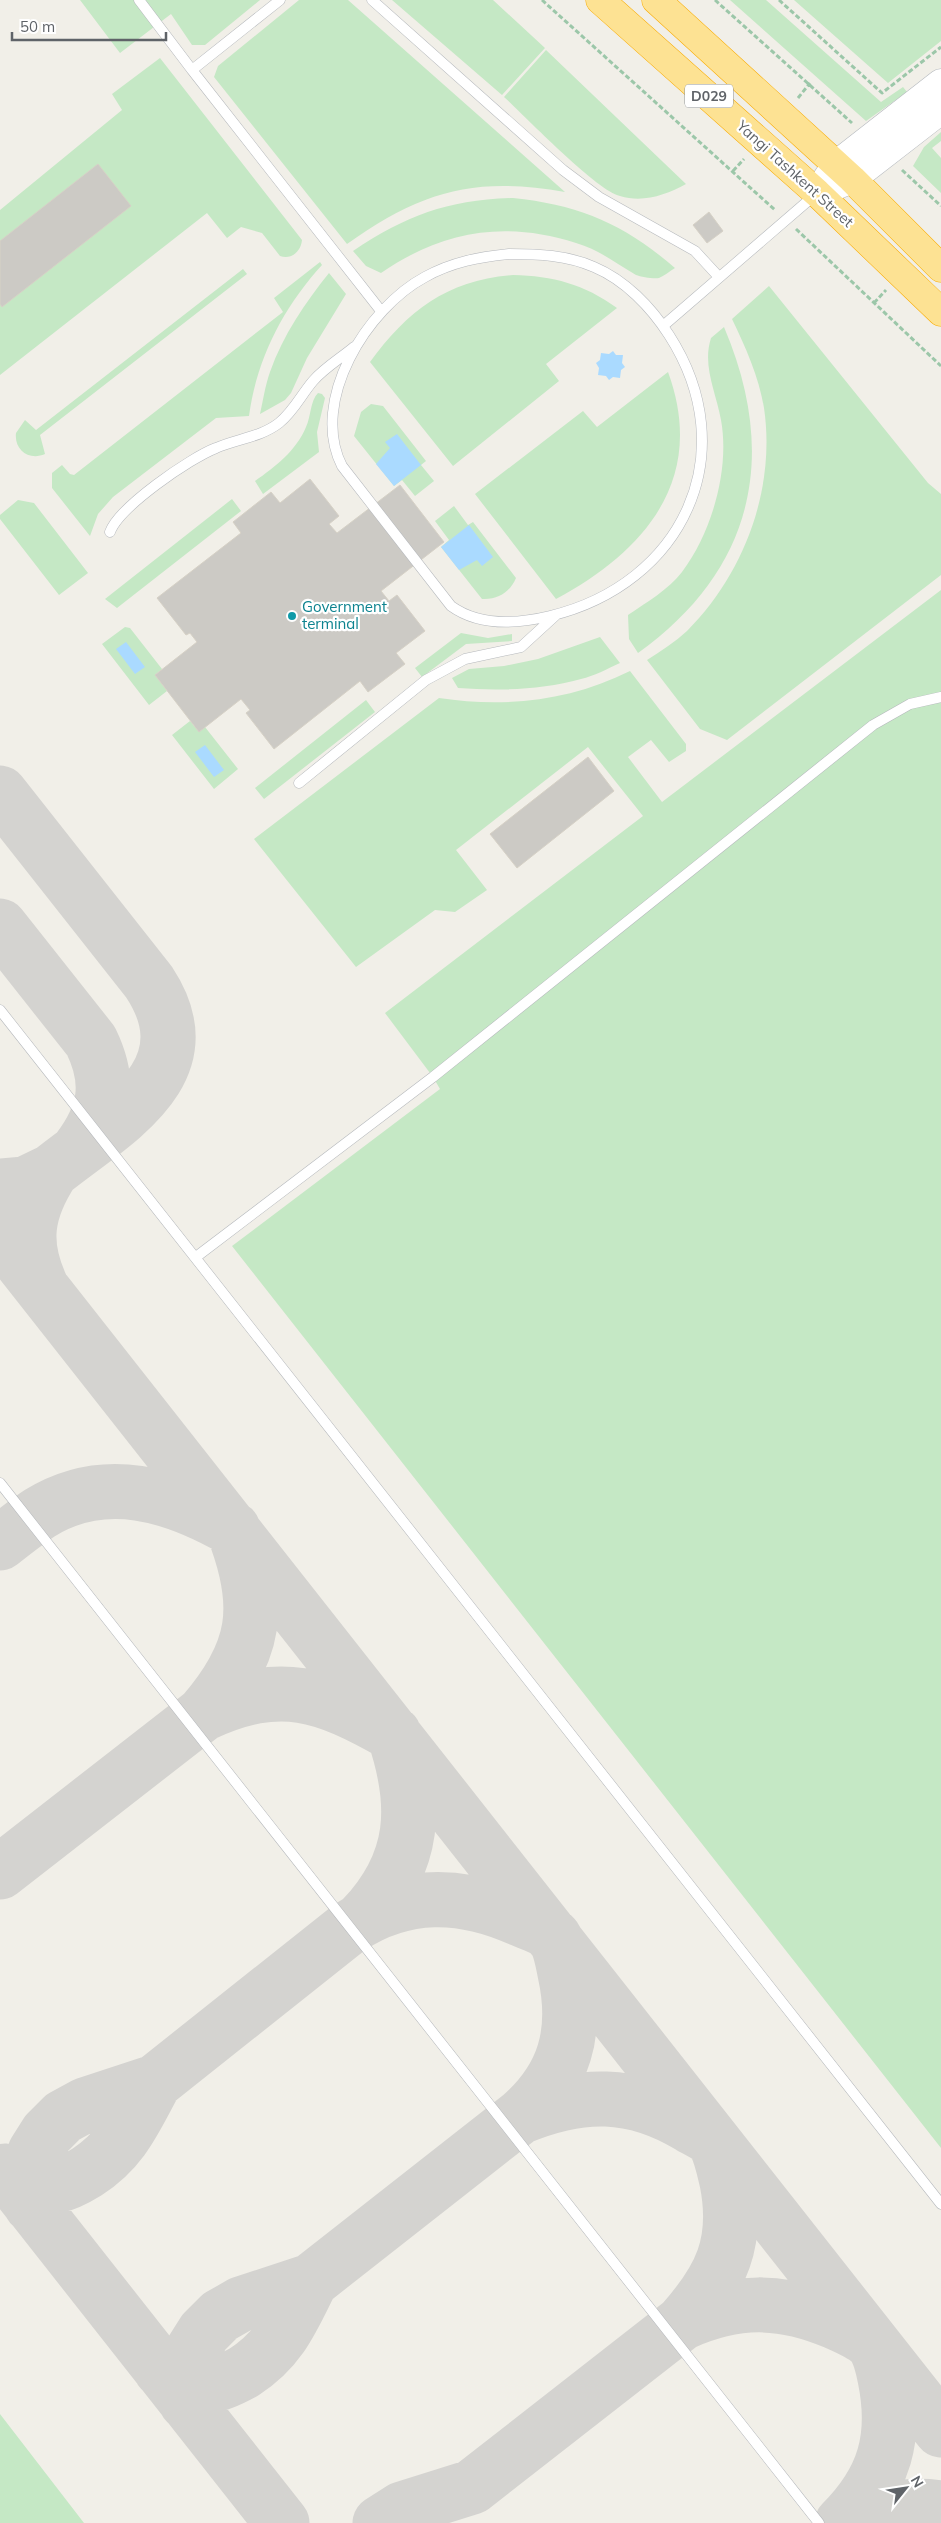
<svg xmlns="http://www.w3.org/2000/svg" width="941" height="2523" viewBox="0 0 941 2523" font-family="Mulish,sans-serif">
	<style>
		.green { fill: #c5e8c5 }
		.water { fill: #aadaff }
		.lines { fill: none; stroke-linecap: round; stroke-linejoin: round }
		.taxiway { stroke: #d4d3d0; stroke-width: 55 }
		.building { fill: #cccac5; stroke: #d6d1c6 }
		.lane-casing { stroke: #b5b8bc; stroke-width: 11 }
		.secondary-casing { stroke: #b6babf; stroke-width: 29 }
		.highway-casing { stroke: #f9ab00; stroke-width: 29 }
		.path { stroke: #9cc7a9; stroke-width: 3; stroke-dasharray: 5 2.5; stroke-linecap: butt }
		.lane { stroke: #fff; stroke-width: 10 }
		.secondary { stroke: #fff; stroke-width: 28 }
		.highway { stroke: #fde293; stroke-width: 28 }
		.culture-dot { fill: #0f9aa8; stroke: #fff; stroke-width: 2 }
		.labels { text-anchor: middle; stroke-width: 4.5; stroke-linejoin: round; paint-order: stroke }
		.shield { fill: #fff; stroke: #8f9295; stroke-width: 1 }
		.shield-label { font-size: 14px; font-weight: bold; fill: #5f6368 }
		.street-label { font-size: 15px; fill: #5f6368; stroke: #fff }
		.culture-label { font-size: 15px; fill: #0d838f; stroke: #fff; text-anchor: start }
	</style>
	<rect width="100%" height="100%" fill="#f1efe8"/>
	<path class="green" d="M80,0H260L205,45H192L171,14L120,53Z
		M299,0H348L565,192C475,176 421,191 347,244L214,77L218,66Z
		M392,0H493L545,48L502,95Z
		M730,0H766L881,102L903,87L907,92L866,121Z
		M794,0H941V41L888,83Z
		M546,50L686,184C666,195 643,203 620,196C596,190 526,117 504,97Z
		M160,58L302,240C301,251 292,260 280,256L262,233L241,227L227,238L207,213L0,375V210L122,110L112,94Z
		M941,132V141L932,148L941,158V193L913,166L924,147Z
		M513,198C580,205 624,224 675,268C670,271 664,276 659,278C654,279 641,277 636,275C615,263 600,250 576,243C504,220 442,231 381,273L366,266L353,251C407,215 448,200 513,198Z
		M320,262L322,265C283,308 257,358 249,416L216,418L113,497L98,514L90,536L52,488V473L62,465L70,474L74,475L283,312L274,298Z
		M243,269L247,274L40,435L45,454C29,461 14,450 16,433L25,420L36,430Z
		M329,273L346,294L307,358L291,393L285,400L260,414C263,401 265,386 270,372C283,335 305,303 329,273Z
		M513,275C553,276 584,284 617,308L546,364L559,381L453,466L370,362C408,310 448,280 513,275Z
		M769,286L928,483L941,494V575L727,740L700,729L647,660C661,651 675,642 687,631C744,574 776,489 764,408C759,377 745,346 732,319Z
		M724,327C779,456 754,570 638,653L629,639L628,615C647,602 668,590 682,572C712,532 730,469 721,420C716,392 702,366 711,338Z
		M668,372C707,478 646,551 556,599L475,494L583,411L597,427Z
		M318,393L322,394L325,398L317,432L319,452L263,494L255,481C275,467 296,451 306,427C311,417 310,401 318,393Z
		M371,404L383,406L426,461L421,465L434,481L415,496L402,480L394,486L354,436L361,412Z
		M232,499L241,511L117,608L105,599Z
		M18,500L34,503L88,573L59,595L0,519V515Z
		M454,506L468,525L473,522L516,578C510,592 498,600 482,599L441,547L449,540L435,521Z
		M941,590V2148L232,1246L440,1089L433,1077L385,1013L643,816L588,747L456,850L487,890L455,912L435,910L356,967L254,839L439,698C505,708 570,701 630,671L686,744V751L669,762L651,740L628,757L662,802Z
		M125,627L130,628L162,669L155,675L167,691L149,705L102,644Z
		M461,633L488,638L512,634V641L466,644L422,677L415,668Z
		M600,637L620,663C607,669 594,676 581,679C542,690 498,691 458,688L452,678L469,669L504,666L538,659Z
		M366,700L375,712L264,799L255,788Z
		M190,721L199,732L205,727L238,769L214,789L172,735Z
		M0,2414L84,2523H0Z"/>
	<path class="water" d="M613,351L616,355H623L622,363L625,367L621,370L620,378L613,377L609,380L606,376L598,375L599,368L596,363L600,360L601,353L609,354Z
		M397,434L421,465L394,486L376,464L390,448L385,442Z
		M469,525L493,557L482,566L477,560L459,570L441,547Z
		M126,642L145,667L135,674L116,649Z
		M205,745L224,770L214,777L195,752Z"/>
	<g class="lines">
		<path class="taxiway" d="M0,793L149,982C209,1073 113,1122 52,1171
			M0,926L91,1041C111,1082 106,1113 79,1149
			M0,1186L25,1184L52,1171C26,1211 21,1244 42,1288
			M0,1235L941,2430
			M0,1543C13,1533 26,1522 40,1513C105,1473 173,1495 233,1529C263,1605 257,1652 203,1714
			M0,1872L203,1714C281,1678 323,1694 394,1734C418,1805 416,1862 363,1918
			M5,2171C20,2178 39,2188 56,2186C66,2184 79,2177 87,2172C124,2148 135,2118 155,2082
			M8,2175L282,2523
			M31,2205L28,2178L35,2152L47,2133L63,2117L85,2105L155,2082L350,1927C405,1891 462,1893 520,1919C530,1923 547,1929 554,1937C560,1946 563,1963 565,1973C578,2032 565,2078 520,2117
			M161,2370C177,2377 194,2386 212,2385C222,2384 235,2377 244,2372C281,2348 292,2319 311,2281
			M186,2402L185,2378L192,2351L204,2332L220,2316L241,2304L311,2281L520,2117C581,2092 632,2091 690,2126C697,2130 710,2136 715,2143C721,2154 724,2169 727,2182C739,2243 721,2279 682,2323
			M380,2523L402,2509L472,2487L682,2323C736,2299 781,2299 835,2322C846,2327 863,2334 872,2343C879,2350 883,2368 885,2378C897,2437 885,2480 842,2523
			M848,2523C877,2510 910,2503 941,2508"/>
	</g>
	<path class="building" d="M98,164L131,206L2,307L0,304V241Z
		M709,212L723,231L707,243L693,225Z
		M310,479L339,516L329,524L337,533L400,485L444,542L381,591L389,601L397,595L425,631L396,653L405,664L368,692L360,681L274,749L246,713L250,710L241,699L199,732L155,675L197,642L190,633L186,635L157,598L241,533L233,522L271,492L280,503Z
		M588,757L614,791L517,868L490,834Z"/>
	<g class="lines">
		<defs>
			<path id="lane" d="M139,0L192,70L280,0
				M372,0L563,170L599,197L695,251L718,276
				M192,70L381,311
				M509,254C538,254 567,255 594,267C625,280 651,307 669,335C745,453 683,584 550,616C517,624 480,627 451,606L342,466C309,401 367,308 425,277C452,262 479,257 509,254Z
				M663,326L816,194
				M110,532C119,507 190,458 216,448C237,439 261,437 279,423C294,411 301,395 313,381C324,368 341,358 354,347
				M299,783L426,680L465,659L521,647L556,615
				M0,1010L941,2204
				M196,1257L433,1077L873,725L910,704L941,697
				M0,1483L819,2523"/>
			<path id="secondary" d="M830,188L852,179L941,110
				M817,193L836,165L941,83"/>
			<path id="highway" d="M600,0L817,193L941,312
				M656,0L852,179L941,268"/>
		</defs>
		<use href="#lane" class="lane-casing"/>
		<use href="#secondary" class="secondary-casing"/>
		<use href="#highway" class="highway-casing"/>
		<path class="path" d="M542,0L775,210
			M715,0L852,123
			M779,0L882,93L941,47
			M798,98L810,83
			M902,170L941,206
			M733,171L744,159
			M796,229L941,366
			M874,303L886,290"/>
		<use href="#lane" class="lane"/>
		<use href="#secondary" class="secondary"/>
		<use href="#highway" class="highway"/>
	</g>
	<circle class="culture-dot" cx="292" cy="616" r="5"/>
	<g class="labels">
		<rect class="shield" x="685" y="84.5" width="48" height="23" rx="4"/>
		<g class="shield-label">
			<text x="709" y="101">D029</text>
		</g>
		<g class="street-label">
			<text transform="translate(795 174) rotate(42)" y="5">Yangi Tashkent Street</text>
		</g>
		<g class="culture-label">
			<text x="302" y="612">Government<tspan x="302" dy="17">terminal</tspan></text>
		</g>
	</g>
	<g transform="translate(906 2488) rotate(60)" stroke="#ffffff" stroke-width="4" paint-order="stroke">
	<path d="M0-4L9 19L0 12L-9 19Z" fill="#5f6368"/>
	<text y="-8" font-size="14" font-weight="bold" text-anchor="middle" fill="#5f6368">N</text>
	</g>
	<path d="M12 32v8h154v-8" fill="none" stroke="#5f6368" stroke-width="2.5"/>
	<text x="20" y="32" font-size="15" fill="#5f6368" stroke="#ffffff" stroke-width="4" paint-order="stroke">50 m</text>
</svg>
